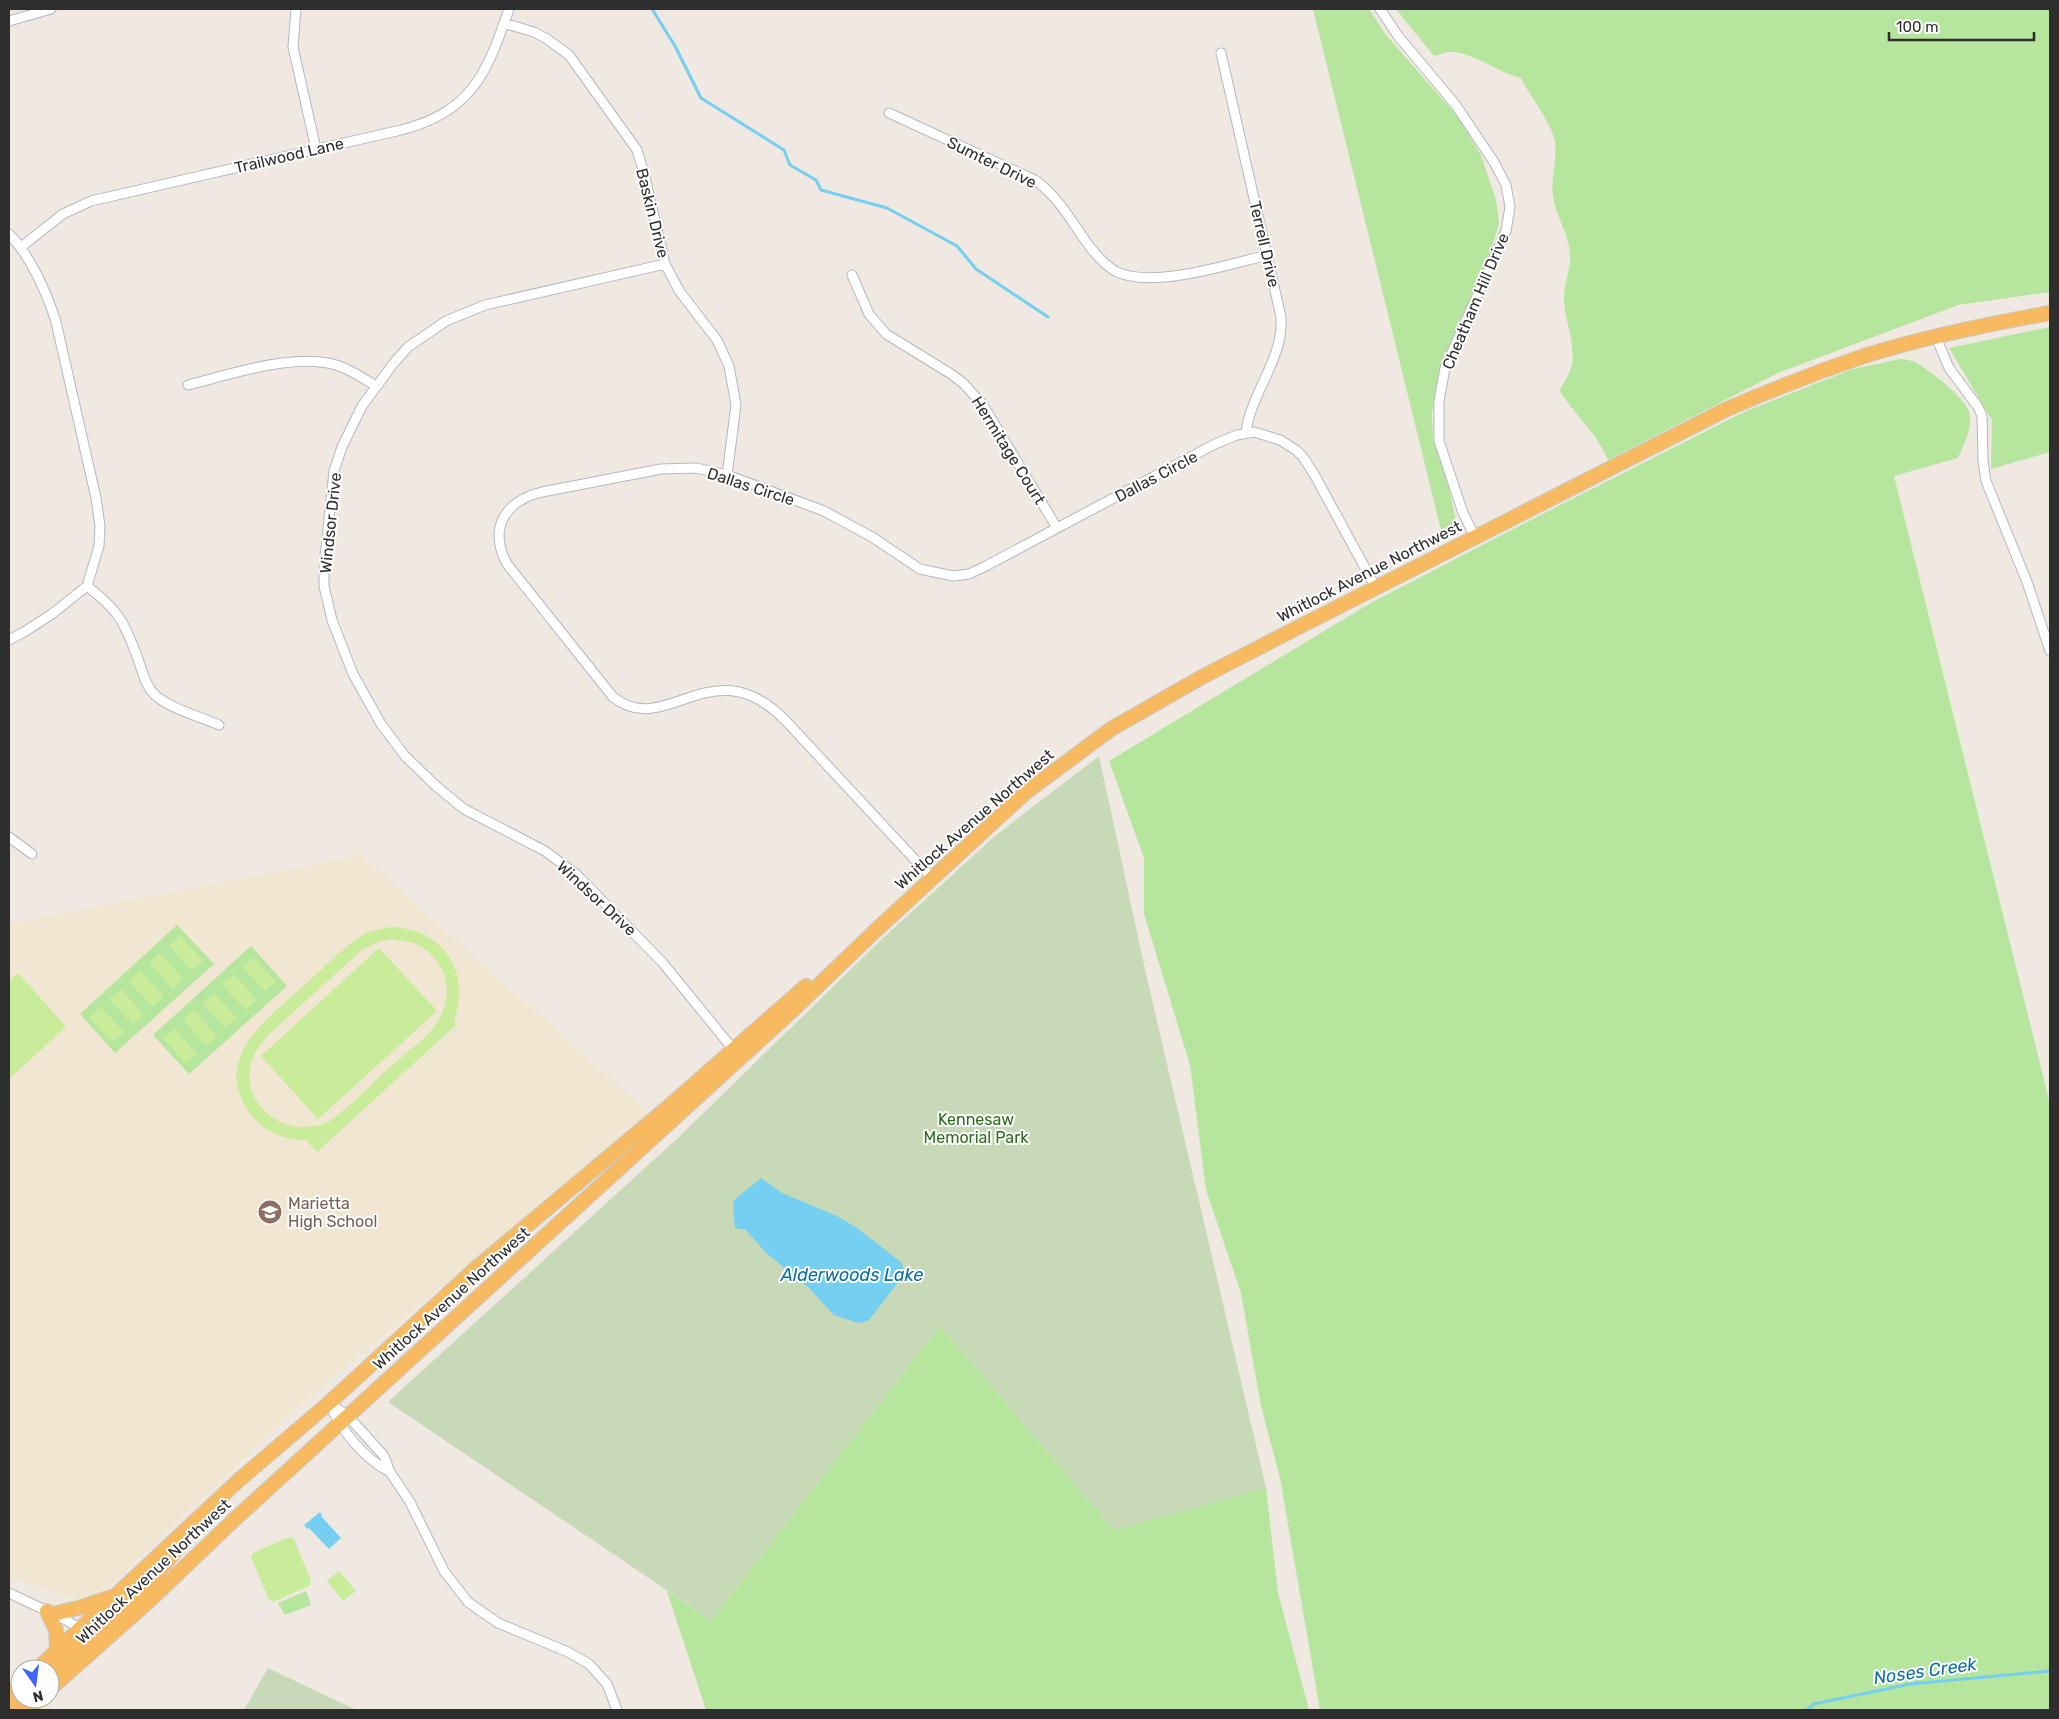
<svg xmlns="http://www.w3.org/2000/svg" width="2059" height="1719" viewBox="0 0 2059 1719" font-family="Rubik,sans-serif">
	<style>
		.education { fill: #f0e6d1 }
		.green { fill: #b6e59e }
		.cemetery { fill: #c8d9b8 }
		.pitch { fill: #c9ec9a; fill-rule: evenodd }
		.water { fill: #75cff0 }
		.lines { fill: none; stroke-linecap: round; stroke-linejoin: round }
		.stream { stroke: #75cff0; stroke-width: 3 }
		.minor-casing { stroke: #b4b7c1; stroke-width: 11 }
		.trunk-casing { stroke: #c9c9c9; stroke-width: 16 }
		.minor { stroke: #fff; stroke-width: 9 }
		.trunk { stroke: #f8ba60; stroke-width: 14 }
		.labels { text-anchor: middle; stroke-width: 4; stroke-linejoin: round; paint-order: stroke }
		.street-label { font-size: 16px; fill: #2e2e2e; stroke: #fff }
		.park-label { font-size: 16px; fill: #2c6e1b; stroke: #fff }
		.education-label { font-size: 16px; fill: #785e54; stroke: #fff; text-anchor: start }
		.water-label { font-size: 18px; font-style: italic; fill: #0d6fa3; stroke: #fff }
	</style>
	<rect width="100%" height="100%" fill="#efe9e1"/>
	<path class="education" d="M361,855L649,1113L296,1409L104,1592L92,1598H71L9,1577V924Z"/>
	<path class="green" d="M1313,9H1369L1386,35L1458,117L1481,155L1496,200L1499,224L1490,254L1439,368L1432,414L1433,439L1448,484L1457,525L1442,534Z
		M1396,9H2050V292L1958,305L1778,373L1608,460C1597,432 1575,416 1560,391C1562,383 1567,379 1570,371C1579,351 1563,318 1564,296C1565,282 1571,267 1570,254C1569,234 1555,214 1553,196C1550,177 1559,157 1554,138C1548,117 1531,98 1521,78C1497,72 1475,54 1454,52C1447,51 1440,55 1434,56Z
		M2050,327V452L1991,469L1992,420L1949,348Z
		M1900,359C1905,360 1911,360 1915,362C1929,370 1968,399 1970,415C1972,430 1964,444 1958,458L1894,476L2050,1104V1710H1320L1280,1478L1261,1406L1241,1293L1206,1190L1190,1065L1144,914V858L1109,761L1369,604L1509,531L1744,412L1853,369Z
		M177,925L214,964L115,1053L80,1014Z
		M251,946L287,986L189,1074L153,1035Z
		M940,1326L1114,1530L1266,1488L1278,1593L1309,1710H706L667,1591L711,1620Z
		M306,1591L311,1605L285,1615L278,1603Z"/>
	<path class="cemetery" d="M1099,756L1146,974L1266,1488L1114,1530L940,1326L711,1620L388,1402L680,1136L883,938L995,836Z
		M268,1668L356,1710H244Z"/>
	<path class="pitch" d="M391,927C443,929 471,971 454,1020L457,1024L317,1152L306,1140C284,1140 264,1132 250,1113C212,1060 263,1022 299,990C318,973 336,955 356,939L371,931ZM391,939C411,940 428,947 439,964C449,980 449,999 441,1016C431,1036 407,1052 390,1067C371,1085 352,1105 330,1121C285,1144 230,1099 256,1051C259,1045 264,1040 268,1035L362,950L380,941Z
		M180,935L203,961L192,971L169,945Z
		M379,948L437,1011L318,1119L261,1056Z
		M160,953L184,979L173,989L149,963Z
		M253,957L276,982L265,992L242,967Z
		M140,971L164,996L152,1007L129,981Z
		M18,973L66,1027L9,1079V981Z
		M234,974L257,1000L246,1010L222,985Z
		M121,989L144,1015L133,1025L109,999Z
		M214,993L237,1018L226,1028L202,1003Z
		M101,1007L124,1032L113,1042L89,1017Z
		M194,1010L217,1036L206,1046L183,1020Z
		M174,1028L197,1054L186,1064L163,1038Z
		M289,1537L294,1539L311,1581L309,1586L273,1602L269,1600L251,1557L253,1553Z
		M339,1571L356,1591L343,1601L327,1581Z"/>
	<path class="water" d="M761,1178L782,1193L837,1216L857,1228L902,1263L904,1270L900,1280L869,1320L861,1323L855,1322L834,1315L808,1287L766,1253L746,1230L735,1228L733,1208L734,1200Z
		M320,1512L322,1515L321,1516L341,1538L329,1549L309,1528L307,1529L304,1525Z"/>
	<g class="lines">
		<path class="stream" d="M652,9L675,46L701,98L784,150L790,165L816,180L821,190L887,208L957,246L976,269L1048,317
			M1807,1710L1814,1704L1910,1684L2050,1671"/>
		<defs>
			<path id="minor" d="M296,9L293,47L316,149
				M1380,9L1398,36L1455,104L1494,162L1506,185L1510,207L1506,231L1445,368L1439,401V441L1463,513L1475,537
				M9,21L51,9
				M504,23L534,32L547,39L569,55L637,150L644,173L665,264L680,292L717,340L729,366L736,405L727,475
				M1221,53L1281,317C1284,359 1251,392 1246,432
				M889,113L1035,180C1060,198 1072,223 1090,247C1097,256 1105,265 1115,271C1151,290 1229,264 1268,255
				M9,234C30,255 47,293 56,322L96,498L100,526L99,546L87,586L52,614L24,632L9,640
				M21,247L63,214L91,201L401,130C472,112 487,73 509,9
				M665,264L485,305L446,321L408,347L393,364L362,406L342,447L334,471L324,566V586L332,620L353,674L381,724L405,756L436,786L464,809L545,851L577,875L662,962L737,1054
				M852,275L869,314L886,334L951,374L963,383L983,405L1057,528
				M1936,337L1949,368L1978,407L1982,416L1983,461L1986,481L2027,582L2050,651
				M188,385C228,375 287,355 328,363C345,366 361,377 376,386
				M87,586C119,611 124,621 138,659C142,670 145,685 154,694C168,708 201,717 219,725
				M9,837L32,854
				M932,878L786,721C712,645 667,740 613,697L507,564C488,528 505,501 542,492L661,469L696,468L727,475L824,511L872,537L920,569L953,576L969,574L986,566L1215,444L1237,435L1254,432L1280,440L1296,450L1303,457L1314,474L1376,588
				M329,1403L348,1416L384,1456L390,1472L410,1502L444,1571L468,1602L498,1623L568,1652L589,1664L607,1684L617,1710
				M329,1403C342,1431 363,1458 390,1472
				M9,1593L66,1620L84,1631"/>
			<path id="trunk" d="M47,1611L56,1630L57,1650
				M53,1614L82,1607L111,1597
				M37,1669L239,1480L329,1403L474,1270L667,1108L806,986
				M50,1675L150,1582L183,1542
				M50,1689L149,1601L235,1519L794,1009L875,931L1025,793L1111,729L1202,677L1289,632L1725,410C1771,390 1817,372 1864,356C1925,337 1988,324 2050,313
				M9,1695L20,1684
				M12,1710L24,1699
				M27,1710L39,1699"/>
		</defs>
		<use href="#minor" class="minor-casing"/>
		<use href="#trunk" class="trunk-casing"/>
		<use href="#minor" class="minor"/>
		<use href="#trunk" class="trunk"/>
	</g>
	<defs>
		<symbol id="school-disc" viewBox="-11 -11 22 22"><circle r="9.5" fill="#8d6e63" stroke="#fff"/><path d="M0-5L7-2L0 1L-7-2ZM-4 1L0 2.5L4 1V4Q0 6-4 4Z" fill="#fff"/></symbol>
	</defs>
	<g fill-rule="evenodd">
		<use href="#school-disc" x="256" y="1198" width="28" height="28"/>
	</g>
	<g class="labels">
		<g class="street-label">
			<text transform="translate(289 155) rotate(-13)" y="6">Trailwood Lane</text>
			<text transform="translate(992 162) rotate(26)" y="6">Sumter Drive</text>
			<text transform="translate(653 213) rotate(76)" y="6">Baskin Drive</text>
			<text transform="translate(1265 244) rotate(77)" y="6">Terrell Drive</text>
			<text transform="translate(1475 301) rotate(-67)" y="6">Cheatham Hill Drive</text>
			<text transform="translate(1009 450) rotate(58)" y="6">Hermitage Court</text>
			<text transform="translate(1156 476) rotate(-28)" y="6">Dallas Circle</text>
			<text transform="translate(751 486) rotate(18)" y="6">Dallas Circle</text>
			<text transform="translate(330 523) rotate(-84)" y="6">Windsor Drive</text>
			<text transform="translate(1369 571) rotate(-27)" y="6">Whitlock Avenue Northwest</text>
			<text transform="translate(974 819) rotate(-41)" y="6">Whitlock Avenue Northwest</text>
			<text transform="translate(597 898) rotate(43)" y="6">Windsor Drive</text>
			<text transform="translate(451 1298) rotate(-42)" y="6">Whitlock Avenue Northwest</text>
			<text transform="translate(153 1571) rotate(-43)" y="6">Whitlock Avenue Northwest</text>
		</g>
		<g class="park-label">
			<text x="976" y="1125">Kennesaw<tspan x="976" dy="18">Memorial Park</tspan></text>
		</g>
		<g class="education-label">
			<text x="288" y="1209">Marietta<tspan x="288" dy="18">High School</tspan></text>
		</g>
		<g class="water-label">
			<text x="852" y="1281">Alderwoods Lake</text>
			<text transform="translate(1925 1671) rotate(-8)" y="6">Noses Creek</text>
		</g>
	</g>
	<rect width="2059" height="1719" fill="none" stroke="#2e2e2e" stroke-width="20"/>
	<g transform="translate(35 1684) rotate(166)"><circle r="24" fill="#ffffff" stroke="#ababab"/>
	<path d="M0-4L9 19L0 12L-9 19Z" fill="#4264fb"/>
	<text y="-8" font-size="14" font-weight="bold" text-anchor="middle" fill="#2e2e2e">N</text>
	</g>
	<path d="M1889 32v8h145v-8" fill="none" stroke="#2e2e2e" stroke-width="2.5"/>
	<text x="1896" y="32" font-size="15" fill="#2e2e2e" stroke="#ffffff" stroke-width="4" paint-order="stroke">100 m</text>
</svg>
